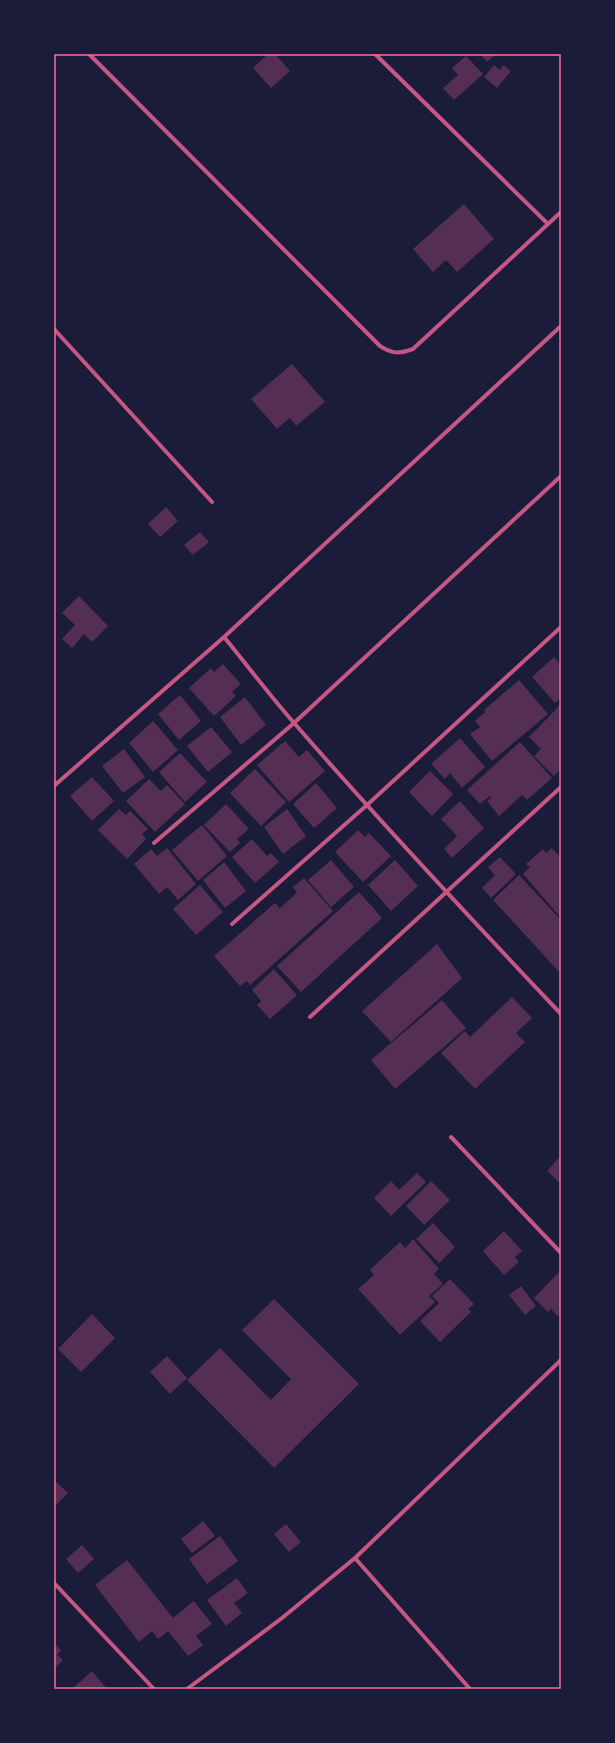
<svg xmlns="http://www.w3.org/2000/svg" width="615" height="1743" viewBox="0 0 615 1743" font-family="Quicksand,sans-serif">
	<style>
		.building { fill: #542f53 }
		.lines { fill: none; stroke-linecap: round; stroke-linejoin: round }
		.minor { stroke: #c65784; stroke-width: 4 }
		.neatline { fill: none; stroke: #ff6b9d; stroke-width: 1.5 }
	</style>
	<rect width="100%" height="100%" fill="#1b1b3a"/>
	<path class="building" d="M268,54H275L290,71L271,88L253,68Z
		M480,54H496L487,62Z
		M466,56L483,74L454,100L443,88L458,75L452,68Z
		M494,65L500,70L503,65L511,71L497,88L484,77Z
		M464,204L494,239L457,272L446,260L433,272L413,249Z
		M292,364L325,402L296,426L290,418L277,429L251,399Z
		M166,507L178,521L160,537L148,524Z
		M200,532L209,542L193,555L184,545Z
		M79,596L108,626L92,642L84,634L72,648L62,639L75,625L62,613Z
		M554,657L561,665V698L555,703L532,677Z
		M223,664L241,684L232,692L236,696L214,716L189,688L211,668L214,672Z
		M519,680L548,714L492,761L470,734L480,727L475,721L485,712L484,710Z
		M180,695L201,721L179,740L158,714Z
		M245,697L266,725L241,745L220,717Z
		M561,704V769L554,776L534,756L541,749L529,737Z
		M153,721L178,750L153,772L129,743Z
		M211,727L232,752L208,772L187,746Z
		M460,738L485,767L462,788L450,773L445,779L431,764Z
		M285,741L299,757L307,750L325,771L289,802L257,765Z
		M520,742L552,778L527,800L522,795L499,816L487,801L491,798L490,796L480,804L467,790Z
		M124,749L145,777L123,793L102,766Z
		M180,753L207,782L185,802L159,772Z
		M255,769L286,802L261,826L230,793Z
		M430,771L453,794L432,816L409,792Z
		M92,777L114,801L92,821L70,796Z
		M149,779L161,791L167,785L185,804L155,832L126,801Z
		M316,783L337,808L314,828L293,804Z
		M460,801L484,828L452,858L444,849L457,836L441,819Z
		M226,804L249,829L237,839L240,843L230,852L204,825Z
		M119,809L126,815L130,811L148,829L142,834L146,839L127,859L98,830Z
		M287,809L306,836L283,854L264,827Z
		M202,825L227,856L198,881L172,850Z
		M358,830L365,837L369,833L391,856L363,882L335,852Z
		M252,839L267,856L271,853L279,862L255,883L232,857Z
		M167,848L196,884L178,900L167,887L159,894L134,864L151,849L157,856Z
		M552,848L561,858V895L559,897L561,899V918L523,874L530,867L526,864L543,849L546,853Z
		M500,857L516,874L491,898L482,888L495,875L488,867Z
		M331,860L354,887L331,907L308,880Z
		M395,860L418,886L391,911L368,885Z
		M224,862L246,891L225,908L203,880Z
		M519,875L561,920V974L493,900Z
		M304,878L333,911L250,985L247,981L240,986L214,956L275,903L280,908L297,893L293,887Z
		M200,885L223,912L196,935L173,909Z
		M359,892L382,918L301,992L277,966Z
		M437,944L462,978L391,1042L362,1011Z
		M274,969L297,995L270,1019L257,1005L261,1001L252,990Z
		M512,997L532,1018L516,1033L525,1042L475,1089L441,1053L465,1031L470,1037Z
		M442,1000L466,1028L395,1089L371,1060Z
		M561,1155V1184L547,1171Z
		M417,1173L426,1182L391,1216L374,1198L391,1181L399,1190Z
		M431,1181L450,1200L424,1225L406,1206Z
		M433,1223L455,1247L439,1263L416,1239Z
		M504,1231L522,1251L515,1257L519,1262L504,1275L483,1251Z
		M413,1239L439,1269L434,1274L443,1284L429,1296L435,1302L400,1335L358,1289L374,1275L370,1270L400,1242L405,1248Z
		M559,1272L561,1274V1314L558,1316L551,1309L548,1312L534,1298Z
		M450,1279L474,1304L468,1309L471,1312L440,1342L420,1321L439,1303L432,1296Z
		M521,1286L536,1306L525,1315L509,1295Z
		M274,1299L359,1384L274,1468L187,1380L220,1348L271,1400L291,1379L242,1330Z
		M92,1314L115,1338L81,1372L58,1349Z
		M167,1356L187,1378L170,1394L150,1372Z
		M54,1480L68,1493L54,1507Z
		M203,1521L215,1536L192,1553L181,1539Z
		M286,1524L301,1542L289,1552L274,1534Z
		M220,1536L238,1561L207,1584L189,1559Z
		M82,1545L94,1559L78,1573L66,1559Z
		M127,1560L173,1618L194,1601L212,1624L196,1636L203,1645L188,1656L168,1631L158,1639L152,1631L139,1642L95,1585Z
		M237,1578L248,1593L234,1603L242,1613L226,1626L207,1600Z
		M54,1643L61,1650L57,1655L63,1660L54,1669Z
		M92,1671L107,1689H76L74,1687Z"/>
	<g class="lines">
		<path class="minor" d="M89,54L380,346C392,354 399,354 413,349L561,212
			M375,54L548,224
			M54,329L212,502
			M224,637C248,666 270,696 295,724C381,823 471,919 561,1014
			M55,785L224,637L561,326
			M154,843L294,723L561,476
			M232,924L367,805L561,627
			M310,1017L561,787
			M451,1137L561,1253
			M355,1558L470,1689
			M54,1583L154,1689
			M187,1689L282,1618L355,1558L561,1360"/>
	</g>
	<rect width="615" height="1743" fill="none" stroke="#1b1b3a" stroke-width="110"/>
	<rect x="55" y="55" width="505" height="1633" class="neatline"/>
</svg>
